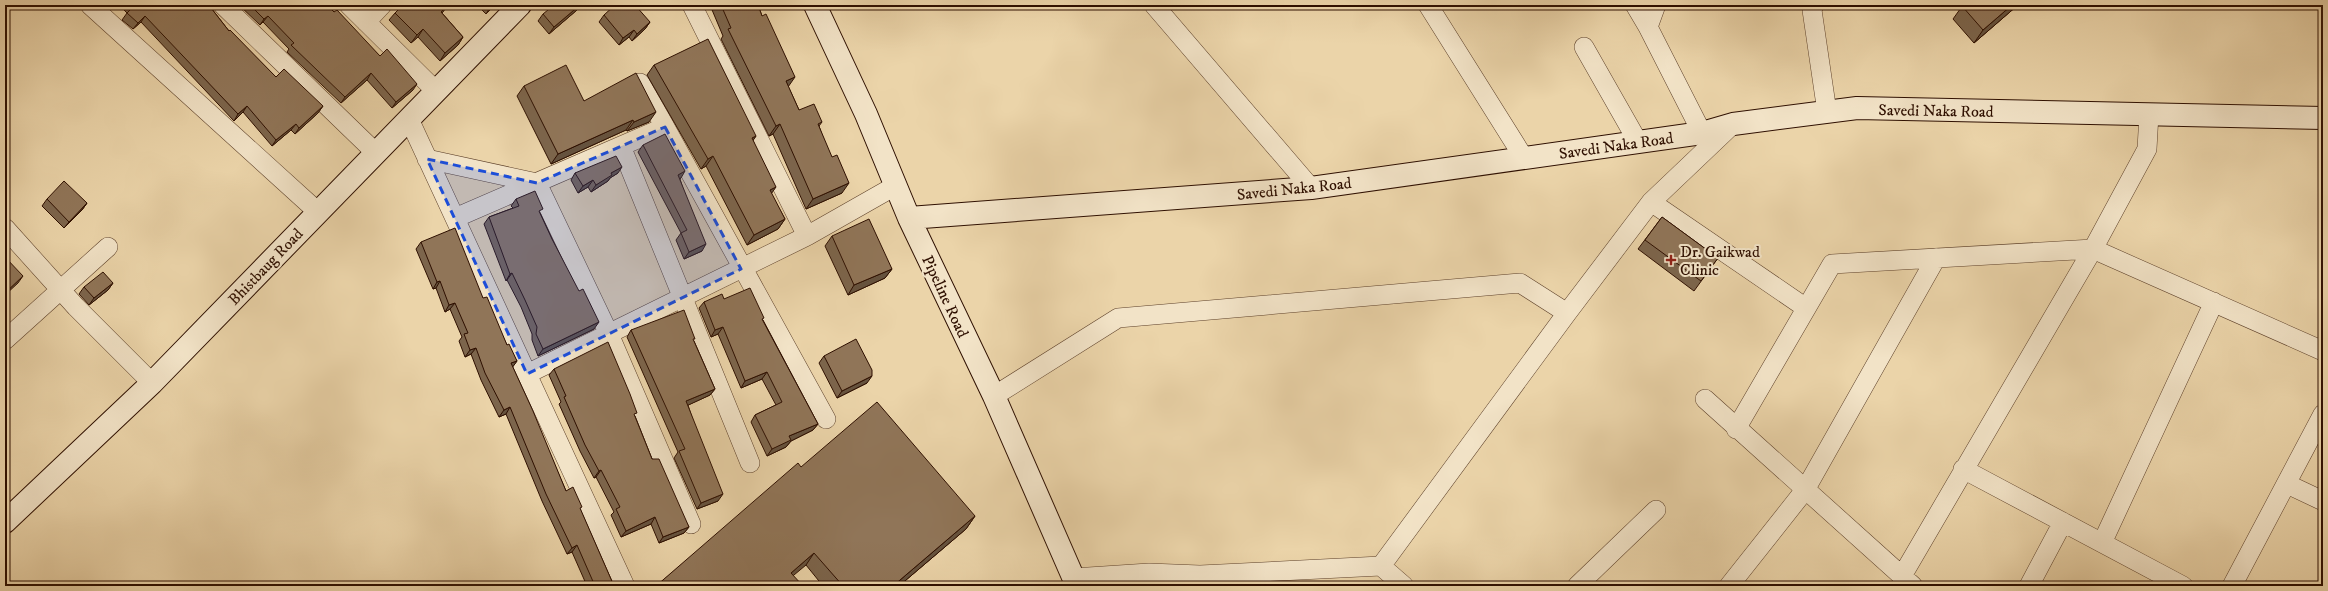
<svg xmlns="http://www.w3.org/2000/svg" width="2328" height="591" viewBox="0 0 2328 591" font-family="'IM FELL DW Pica',serif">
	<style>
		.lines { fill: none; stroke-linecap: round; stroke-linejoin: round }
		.street-casing { stroke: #5d402a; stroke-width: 20 }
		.secondary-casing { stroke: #2e0f00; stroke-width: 24 }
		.street { stroke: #f2e3c7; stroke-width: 19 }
		.secondary { stroke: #f2e3c7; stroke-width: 22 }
		.wall { fill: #7c654c; stroke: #2e0f00 }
		.shaded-wall { fill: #65523e; stroke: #2e0f00 }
		.building { fill: #907558; stroke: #2e0f00 }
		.marked { fill: #1d4ed8; fill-opacity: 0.2; stroke: #1d4ed8; stroke-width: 3; stroke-dasharray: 8 5; stroke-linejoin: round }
		.poi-dot { fill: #8f2418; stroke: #f2e3c7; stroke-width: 1.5 }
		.labels { text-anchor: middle; stroke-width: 4; stroke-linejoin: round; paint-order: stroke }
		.street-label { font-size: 16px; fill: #2e0f00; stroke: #f2e3c7 }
		.poi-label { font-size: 16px; fill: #2e0f00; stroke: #f2e3c7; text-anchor: start }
	</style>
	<rect width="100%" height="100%" fill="#ebd4a9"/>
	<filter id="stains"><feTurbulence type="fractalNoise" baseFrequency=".005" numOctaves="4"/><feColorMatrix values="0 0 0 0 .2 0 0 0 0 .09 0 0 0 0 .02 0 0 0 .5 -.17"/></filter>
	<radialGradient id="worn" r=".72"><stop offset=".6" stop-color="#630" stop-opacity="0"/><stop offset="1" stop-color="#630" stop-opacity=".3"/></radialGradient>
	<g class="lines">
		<defs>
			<path id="street" d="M90,5L318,212
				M223,5L376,153
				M349,5L436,91
				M692,5L807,236
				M1154,5L1311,188
				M1428,5L1524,158
				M1635,5L1648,27L1702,133
				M1814,5L1812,10L1827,112
				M366,22L382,5
				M1648,27L1656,5
				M1584,47L1638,142
				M640,83L665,127
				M409,119L625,586
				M621,146L665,127L826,419
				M427,159L537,183L609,334L691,524
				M1651,202L1806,308
				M455,218L621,146L750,463
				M5,228L76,307L152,383
				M5,340L108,247
				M527,374L807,236L895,186
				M994,396L1118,318L1520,283L1567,313
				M1705,399L1913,586
				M1736,429L1832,264L2093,249L2323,351
				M1963,469L2183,586
				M2287,484L2323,501
				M2102,543L2214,302
				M1381,566L1567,313L1651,202L1733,124
				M1902,576L2093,249L2147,149L2149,114
				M1073,578L1149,573L1200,575L1381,566L1404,586
				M1577,586L1656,510
				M1729,586L1805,490L1936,258
				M2029,586L2063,522
				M2232,586L2323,414"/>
			<path id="secondary" d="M815,5L866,114L909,218L994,396L1077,586
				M909,218L1311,188L1702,133L1733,124L1857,108L2323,118
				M5,522L152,383L520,5"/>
		</defs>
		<use href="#street" class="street-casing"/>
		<use href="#secondary" class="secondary-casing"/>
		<use href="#street" class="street"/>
		<use href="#secondary" class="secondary"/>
	</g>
	<path class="wall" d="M119,5H215L212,9L229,31L276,77L323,106L318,113L295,134L291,130L272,146L243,112L234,121L141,22L133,29L122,20L127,13Z
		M239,5H327L380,56L413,90L392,108L367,80L341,103L287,52L289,49L263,22L260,25Z
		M477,5H495L486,14Z
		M710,5H758L788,86L799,110L822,122L819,126L842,193L806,209L773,134L769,136L721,39L723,36Z
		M1963,5H2018L1974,43L1953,19Z
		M577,10L549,34L538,21L543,14Z
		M395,13H442L463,37L458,45L440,61L418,37L411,43L389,20Z
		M604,15L650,22L645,29L632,41L629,37L619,45L599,22Z
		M654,65L756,136L753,140L771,194L785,219L778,229L747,245L706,166L701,169L647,75Z
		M524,86L584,101L649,122L627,131L626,130L551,164L517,96Z
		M643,145L681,178L680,179L702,251L684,259L676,240L681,233L638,152Z
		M575,173H618L610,178L608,181L591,192L588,187L578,193L571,180Z
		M47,199L87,203L82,210L64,228L42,206Z
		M516,199L540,213L594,329L538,356L532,340V334L521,307L507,280L506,281L484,224L489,217L513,208L511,206Z
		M1662,217L1718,258L1694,291L1638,249Z
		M832,236L892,269L885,278L848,295L825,246Z
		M421,242L483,298L507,345L517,361L512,367L566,491L580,509L614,586H587L572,552L567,554L542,501L506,414L499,417L481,380L471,354L465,357L459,341L462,337L450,309L445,312L436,288L433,289L416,249Z
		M113,283L108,290L89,305L79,294L84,287Z
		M724,299L763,320L818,424L813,430L791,441L786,447L767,456L751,422L755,415L776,405L762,379L741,388L718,334L711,337L699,308L704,302Z
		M631,330L694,341L715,389L710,395L688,405L718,501L697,509L674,458L678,452L627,337Z
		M824,356L867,383L837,398L819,363Z
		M554,369L635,416L652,459L689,527L684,533L659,543L651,524L621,537L611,515L614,512L596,477L594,478L580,451L559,404L561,402L549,375Z
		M801,467L975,516L966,529L899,586H823L806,565L656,586Z"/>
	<path class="shaded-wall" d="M448,5L443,12L435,20L441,12Z
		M492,5H495L486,14L491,6Z
		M580,5L577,10L549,34L554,27Z
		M2012,5H2018L1974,43L1983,30Z
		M145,16L141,22L133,29L138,23Z
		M268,16L263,22L260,25L264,19Z
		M650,22L645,29L632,41L637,34Z
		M423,29L418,37L411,43L417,35Z
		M634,30L629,37L619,45L623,38Z
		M463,37L458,45L440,61L445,53Z
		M371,73L367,80L341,103L345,97Z
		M795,77L788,87L786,81Z
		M417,84L413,90L392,108L396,102Z
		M247,106L243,112L234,121L238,114Z
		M323,106L318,113L295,134L299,128Z
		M656,112L649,122L627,131L634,122Z
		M633,120L626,130L551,164L558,154Z
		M296,124L291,130L272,146L276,140Z
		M780,124L773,134L769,136L776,126Z
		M756,136L750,145L752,138Z
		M713,156L706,166L701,169L708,159Z
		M622,167L618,173L610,178L608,181L591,192L596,185L611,173Z
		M685,171L681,178L673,182L678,175Z
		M593,180L588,187L578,193L583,186Z
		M849,183L842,193L806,209L813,199Z
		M776,187L769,197L770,190Z
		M87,203L82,210L64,228L69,222Z
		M785,219L778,229L747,245L754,235Z
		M706,244L702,251L684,259L689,252Z
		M892,269L885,278L848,295L854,285Z
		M512,273L507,280L506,281L510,274Z
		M23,276L18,283L5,295V293Z
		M440,281L436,288L433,289L437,282Z
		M113,283L108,290L89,305L94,298Z
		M455,303L450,309L445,312L449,305Z
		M599,322L594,329L538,356L543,349Z
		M723,327L718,334L711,337L715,330Z
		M476,348L471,354L465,357L470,350Z
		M517,361L512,368L511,363Z
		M767,372L762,379L741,388L745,381Z
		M872,376L867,383L837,398L842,391Z
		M715,389L710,395L682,408L686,401Z
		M510,407L506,414L499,417L504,410Z
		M818,424L813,430L791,441L786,447L767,456L772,449L789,436Z
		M601,470L596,477L594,478L599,471Z
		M723,494L718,501L697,509L701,503Z
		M975,516L966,529L899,586H893Z
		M655,517L651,524L621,537L626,531Z
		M689,527L684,533L659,543L663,537Z
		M577,545L572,552L567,554L572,548Z
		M814,553L806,565L782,585L791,573Z"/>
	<path class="building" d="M129,5H214L211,8L229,31L230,30L276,77L284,69L323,106L299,128L296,124L276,140L247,106L238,114L145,16L138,23L127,13L132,8Z
		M250,5H327L334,12L337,10L380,56L387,49L417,84L396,102L371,73L345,97L291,45L294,43L268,16L264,19Z
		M403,5H448L441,12L463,37L445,53L423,29L417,35L395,13Z
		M554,5H580L554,27L543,14Z
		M615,5H635L650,22L637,34L634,30L623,38L604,15Z
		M721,5H758L762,16L766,14L795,77L786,81L799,110L814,104L822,122L818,124L832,157L837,155L849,183L813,199L780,124L776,126L728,29L731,28Z
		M1963,5H2012L1983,30L1962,6Z
		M708,39L756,136L752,138L776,187L770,190L785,219L754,235L713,156L708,159L654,65Z
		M566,65L584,101L636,73L656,112L634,122L633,120L558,154L524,86Z
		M665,134L685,171L678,175L706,244L689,252L681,233L687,230L643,145Z
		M616,156L622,167L611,173L612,175L596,185L593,180L583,186L575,173Z
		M64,181L87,203L69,222L47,199Z
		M535,191L543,209L539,211L552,239L579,291L583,289L599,322L543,349L536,334L537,327L525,300L512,273L510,274L489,217L519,206L516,199Z
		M1662,217L1718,258L1701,281L1645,240Z
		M869,219L892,269L854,285L832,236Z
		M455,228L483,298L487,297L507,345L509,344L517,361L511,363L533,411L566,491L573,487L582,507L580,508L614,586H595L577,545L572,548L546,494L510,407L504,410L485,373L476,348L470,350L464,334L468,333L455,303L449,305L440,281L437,282L421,242Z
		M5,257L23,276L5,293Z
		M103,272L113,283L94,298L84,287Z
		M750,288L764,318L762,319L818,424L789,436L791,440L772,449L755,415L782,402L767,372L745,381L723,327L715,330L704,302L722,294L724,299Z
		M684,310L695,339H693L715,389L686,401L723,494L701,503L679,451L685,449L631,330Z
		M856,339L872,370V376L842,391L824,356Z
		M608,342L630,394L637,413L634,414L652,459H659L689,527L663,537L655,517L626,531L616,509L620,507L601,470L599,471L585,445L564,397L566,396L554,369Z
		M877,402L975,516L893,586H854L851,583L848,586H843L814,553L791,573L803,586H656L798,463L801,467Z"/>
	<path class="marked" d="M665,127L741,269L527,374L427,159L537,183Z"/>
	<path class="poi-dot" d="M1669 254h4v4h4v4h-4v4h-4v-4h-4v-4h4z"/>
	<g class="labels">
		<g class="street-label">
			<text transform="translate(1936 110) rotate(1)" y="6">Savedi Naka Road</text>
			<text transform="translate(1616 145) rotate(-8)" y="6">Savedi Naka Road</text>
			<text transform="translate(1294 188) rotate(-6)" y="6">Savedi Naka Road</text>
			<text transform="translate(265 266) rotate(-46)" y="6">Bhistbaug Road</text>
			<text transform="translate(946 296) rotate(65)" y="6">Pipeline Road</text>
		</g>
		<g class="poi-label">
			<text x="1680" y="257">Dr. Gaikwad<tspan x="1680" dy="18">Clinic</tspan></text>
		</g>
	</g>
	<rect width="2328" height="591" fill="none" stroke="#ebd4a9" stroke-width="20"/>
	<rect x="6" y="6" width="2316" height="579" fill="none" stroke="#2e0f00" stroke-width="2"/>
	<rect x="10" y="10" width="2308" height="571" fill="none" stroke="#2e0f00"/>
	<rect width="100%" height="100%" filter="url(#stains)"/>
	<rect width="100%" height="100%" fill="url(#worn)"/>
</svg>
